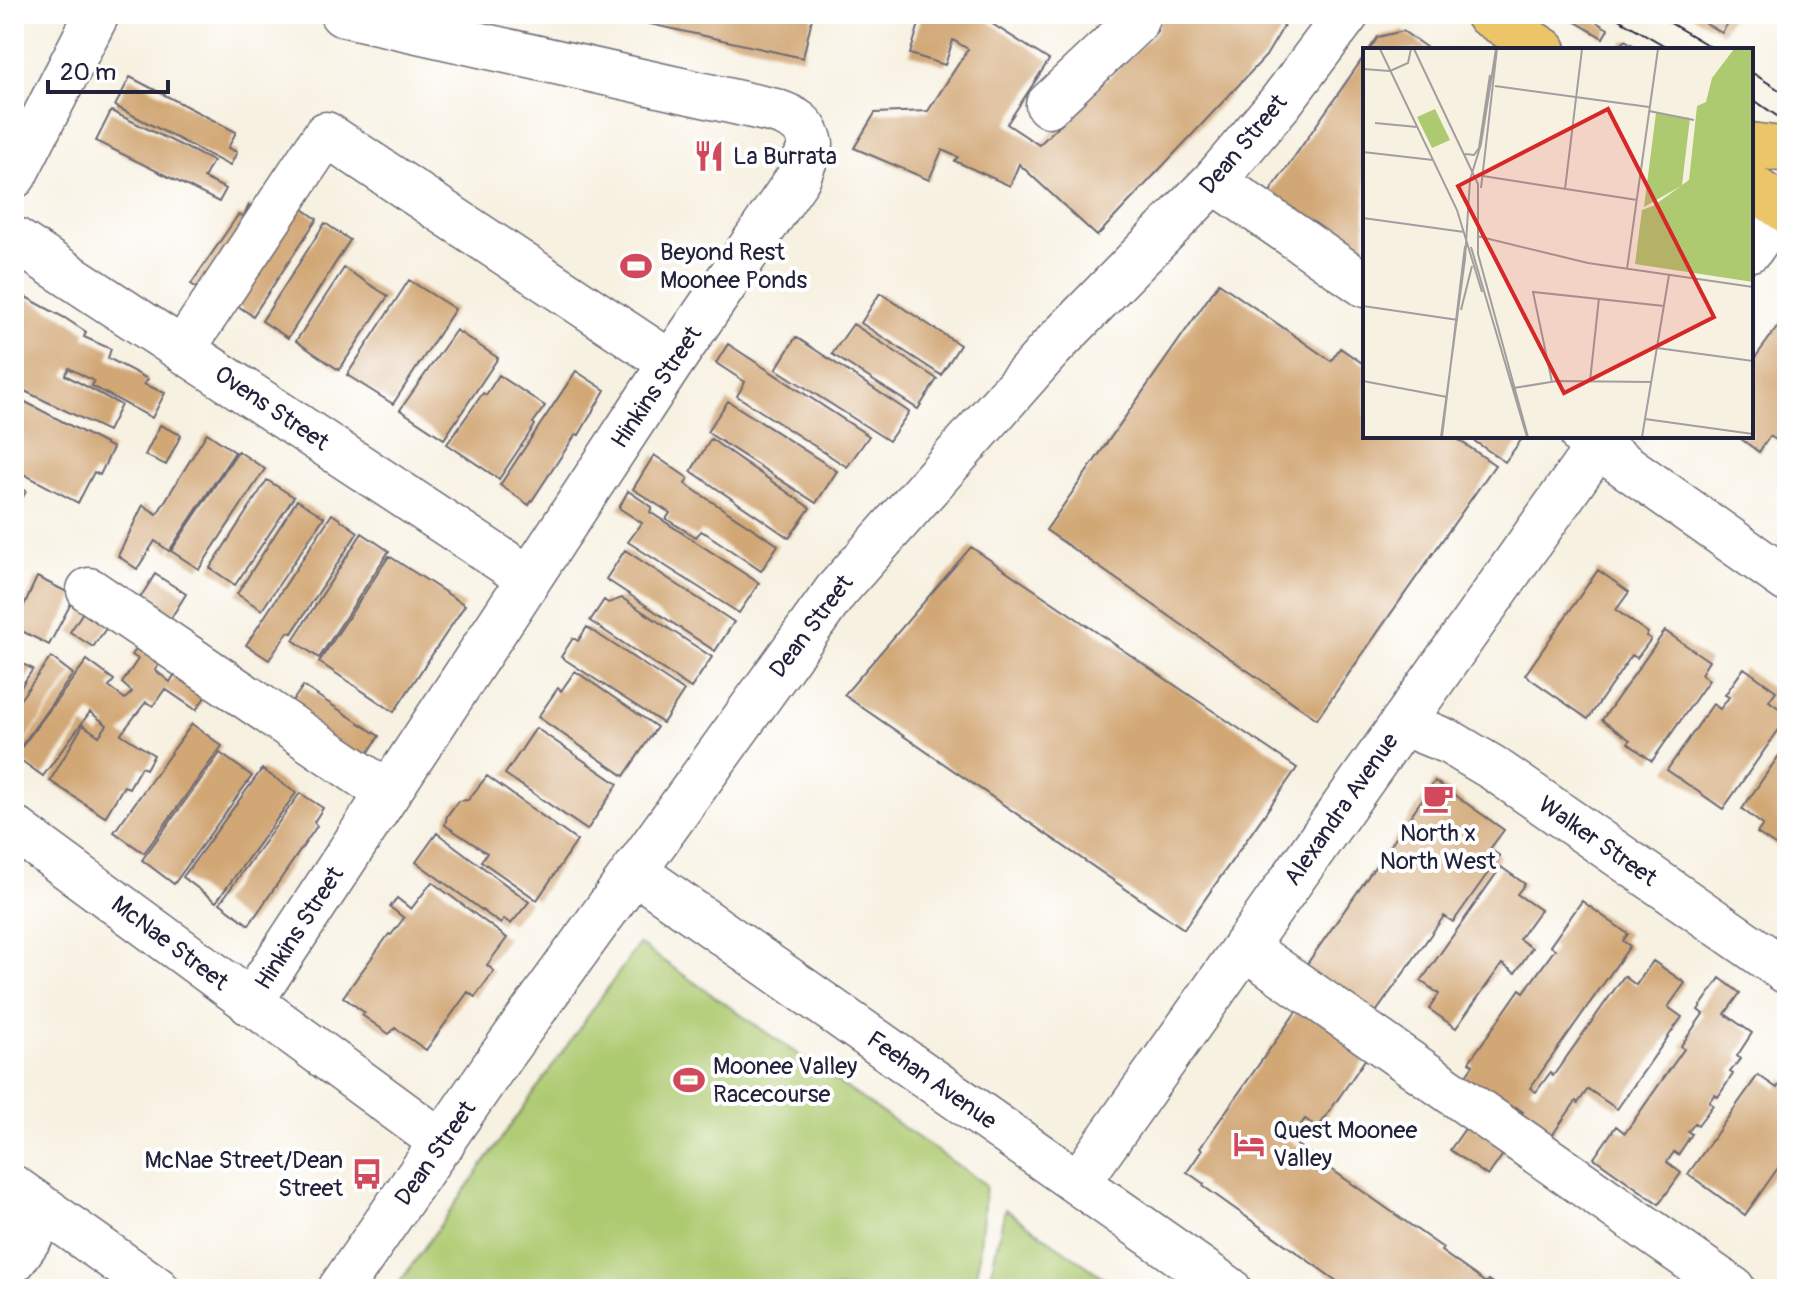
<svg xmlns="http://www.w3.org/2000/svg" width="1801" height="1303" viewBox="0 0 1801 1303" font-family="Pangolin,sans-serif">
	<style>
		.green { fill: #aeca71; stroke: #687656; stroke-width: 2 }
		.building { fill: #d2a776 }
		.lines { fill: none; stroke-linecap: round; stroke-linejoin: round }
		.minor-casing { stroke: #6d6a75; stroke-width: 47 }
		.major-casing { stroke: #6d6a75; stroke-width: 47 }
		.minor { stroke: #fff; stroke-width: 44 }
		.major { stroke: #edc569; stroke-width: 44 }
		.tram { stroke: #22223b; stroke-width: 2 }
		.labels { text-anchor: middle; stroke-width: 8; stroke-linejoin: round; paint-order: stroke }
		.street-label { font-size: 24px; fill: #22223b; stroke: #fff }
		.poi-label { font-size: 24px; fill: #22223b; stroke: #fff; text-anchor: start }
		.inset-road { fill: none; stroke: #a29e9f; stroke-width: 2 }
		.view { fill: #d62828; fill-opacity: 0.15; stroke: #d62828; stroke-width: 4 }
		.inset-edge { fill: none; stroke: #22223b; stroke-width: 4 }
	</style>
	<rect width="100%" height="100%" fill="#fff"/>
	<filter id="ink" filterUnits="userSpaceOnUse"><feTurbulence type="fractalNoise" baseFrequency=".0125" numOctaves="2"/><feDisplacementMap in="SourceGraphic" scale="16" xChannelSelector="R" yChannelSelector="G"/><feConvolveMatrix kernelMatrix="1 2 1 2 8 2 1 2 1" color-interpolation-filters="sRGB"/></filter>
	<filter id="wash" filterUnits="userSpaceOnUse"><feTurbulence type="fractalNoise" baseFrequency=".006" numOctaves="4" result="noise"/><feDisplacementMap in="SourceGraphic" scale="32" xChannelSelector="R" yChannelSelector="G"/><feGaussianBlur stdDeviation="1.8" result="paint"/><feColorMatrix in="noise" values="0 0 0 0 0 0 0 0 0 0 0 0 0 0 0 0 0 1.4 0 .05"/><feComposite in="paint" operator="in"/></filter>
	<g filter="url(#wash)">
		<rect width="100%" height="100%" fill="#f7f1e1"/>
		<path class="green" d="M639,944L986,1185L977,1275L979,1289H395Z
			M1005,1209L1120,1289H993L990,1277Z"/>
		<g id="blocks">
			<path class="building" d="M605,14H813L803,58Z
				M922,14H990L986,20L1049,60L1007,124L1039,145L1157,31L1159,14H1291L1266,56L1097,236L1019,164L1010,186L955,161L958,157L942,150L929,180L854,148L875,113L928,111L968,49L953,40L945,65L910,54Z
				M1562,14H1583L1608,29L1603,38Z
				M1689,14H1729L1732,16L1722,33Z
				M1403,31L1430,50H1369L1378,37Z
				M1625,40L1641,50H1623L1620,48Z
				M1365,55V268L1265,199Z
				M130,77L236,132L228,148L237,152L230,166L115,106Z
				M111,111L213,161L204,178L226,189L219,202L96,141Z
				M293,202L317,219L253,316L229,300Z
				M249,205L261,212L210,296L191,284L238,215L244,216Z
				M325,223L350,240L288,338L262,321Z
				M344,268L388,296L339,370L296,341Z
				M409,280L455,309L393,404L347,375Z
				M1219,283L1331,361L1340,348L1365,365V436H1453L1495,465L1317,719L1046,530Z
				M880,293L960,345L941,375L861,323Z
				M22,295L65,318L86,332L84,337L111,349L108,358L148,379L144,384L165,393L152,418L92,386L94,381L69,368L65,375L121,405L108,431L14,386V310Z
				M1787,314V447L1770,436L1759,452L1737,436H1751V356L1754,359Z
				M853,324L937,379L918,409L832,354Z
				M456,330L498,358L444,439L400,410Z
				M796,337L909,412L889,441L776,369Z
				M728,344L869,436L847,467L737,396L745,382L716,363Z
				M576,371L605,390L579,435L576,434L529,505L500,485Z
				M499,375L545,406L533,423L535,425L499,479L447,444L483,393L486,395Z
				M14,396L113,448L100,475L94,472L78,503L14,469Z
				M728,401L837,471L816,503L707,432Z
				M160,425L181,435L166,465L145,455Z
				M207,433L235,452L169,551L155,541L137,569L118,556L143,505L157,514Z
				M1467,436H1524L1505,462Z
				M711,439L810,508L789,538L691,471Z
				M238,451L265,469L199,569L171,551Z
				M654,455L688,478L685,484L778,545L761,571L707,534L701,531L696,537L666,519L670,513L633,489Z
				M267,480L294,497L235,585L210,568Z
				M14,485L26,491L14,515Z
				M628,491L652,507L650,512L759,583L739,613L628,542L642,523L619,508Z
				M297,500L324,517L262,610L237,594Z
				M332,514L358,532L292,633L288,632L269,660L246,645Z
				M362,533L389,551L319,658L293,640Z
				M971,547L1297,768L1184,929L844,695Z
				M625,550L734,622L715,651L606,579Z
				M389,556L465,605L394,712L319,662Z
				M1598,570L1629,592L1616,610L1648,633L1646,636L1651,639L1637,658L1632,655L1588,719L1525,675Z
				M155,574L186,594L168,623L137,603Z
				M37,577L75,596L49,645L14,627Z
				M622,598L712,657L691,688L590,621L604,600L608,603Z
				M89,603L112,620L93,647L70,632Z
				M587,627L684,691L663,723L561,657L573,638L578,641Z
				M1665,631L1709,661L1701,674L1709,680L1652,761L1628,743L1630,740L1602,720Z
				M143,640L165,656L155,670L170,682L181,664L213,686L196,710L165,689L153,706L146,702L121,734L154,755L146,769L141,767L129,788L124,786L105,817L50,781L83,725L99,736L107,725L90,712L43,776L15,756L87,660L114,680L109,687L125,699L132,692L122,683L138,659L132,655Z
				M51,657L73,674L14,756V708Z
				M14,660L33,669L14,697Z
				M1744,668L1776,691L1769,701L1787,714V718L1723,809L1667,770L1713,704L1720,709L1729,697L1725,695Z
				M575,671L657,727L624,776L538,717L558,688L561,691Z
				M303,686L379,736L362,763L285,712Z
				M192,724L222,746L144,853L114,832Z
				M536,728L618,784L587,830L505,774Z
				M1787,744V853L1757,833L1763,825L1742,809Z
				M220,753L252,776L174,884L142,860Z
				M262,769L296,793L216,902L183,877Z
				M487,776L577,841L537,900L481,861L487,853L445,825L447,816L458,801L468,800Z
				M1435,781L1504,830L1490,849L1500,856L1453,922L1444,916L1369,1022L1300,974Z
				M300,793L323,808L314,822L317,826L249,925L220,903Z
				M437,833L529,902L511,924L504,919L501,924L416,862Z
				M1501,867L1525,884L1517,894L1540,910L1519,939L1532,948L1515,973L1502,964L1456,1028L1429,1009L1439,994L1421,981Z
				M432,882L507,938L487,965L494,971L475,997L468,992L426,1050L395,1028L389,1034L362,1015L365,1013L343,997L389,934L391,935L404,918L390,907L397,898L411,909Z
				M1582,901L1628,934L1623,941L1630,946L1530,1088L1536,1092L1550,1073L1553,1076L1624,976L1636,985L1653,961L1685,983L1668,1007L1682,1017L1617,1109L1588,1089L1578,1103L1576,1101L1551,1137L1520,1116L1523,1112L1516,1107L1508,1119L1459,1085L1473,1065L1469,1062L1520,989L1524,992L1555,949L1550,946Z
				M1720,978L1740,993L1725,1014L1752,1033L1737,1056L1740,1059L1730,1072L1733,1074L1718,1097L1715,1094L1709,1102L1713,1105L1698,1125L1695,1123L1688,1132L1692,1134L1678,1155L1674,1152L1667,1162L1681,1173L1659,1204L1594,1158L1616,1126L1625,1133L1684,1049L1681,1046L1703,1014L1698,1010Z
				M1305,999L1373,1048L1318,1128L1305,1119L1290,1140L1443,1248L1441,1251L1486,1283L1488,1280L1501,1289H1348L1203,1186L1204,1184L1187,1172L1202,1150L1200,1148Z
				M1758,1075L1777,1088L1783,1078L1787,1080V1155L1745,1215L1688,1174Z
				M1469,1123L1506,1150L1488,1176L1450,1150Z"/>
		</g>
	</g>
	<g filter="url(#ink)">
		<use href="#blocks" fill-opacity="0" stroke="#6d6a75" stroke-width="2"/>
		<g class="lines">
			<defs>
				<path id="minor" d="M1048,105L1135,23L1138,14
					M14,176L97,14
					M1214,181L1365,285
					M14,239L529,578
					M1751,249L1781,206
					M183,349L326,134L671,363
					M1583,436L1787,580
					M89,590L388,793
					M1402,723L1451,743L1493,768L1787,972
					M14,828L443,1143
					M634,871L1229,1289
					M1244,947L1733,1289
					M250,1003L671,363L798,178L811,144C807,124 793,117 775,111L342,14
					M1078,1183L1605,436
					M14,1188L157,1289
					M14,1260L48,1211
					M340,1289L499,1059L836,591L1052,347L1214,181L1280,103L1347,14"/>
				<path id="major" d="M1487,14L1544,50
					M1751,145L1787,150
					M1751,186L1787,211"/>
			</defs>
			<use href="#minor" class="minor-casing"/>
			<use href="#major" class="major-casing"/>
			<use href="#minor" class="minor"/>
			<use href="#major" class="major"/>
			<path class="tram" d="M1610,14L1672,50
				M1655,14L1716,50
				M1751,72L1787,95
				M1751,98L1787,123"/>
		</g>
	</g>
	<defs>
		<symbol id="restaurant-bare" viewBox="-9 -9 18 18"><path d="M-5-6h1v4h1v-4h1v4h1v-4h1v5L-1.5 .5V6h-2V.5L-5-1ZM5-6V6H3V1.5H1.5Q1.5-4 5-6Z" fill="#d1495b" stroke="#fff" stroke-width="2.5" paint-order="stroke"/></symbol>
		<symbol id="stadium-bare" viewBox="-9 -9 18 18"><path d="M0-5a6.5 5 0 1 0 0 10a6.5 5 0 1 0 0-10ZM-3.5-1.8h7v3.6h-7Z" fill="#d1495b" stroke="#fff" stroke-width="2.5" paint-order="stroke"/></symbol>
		<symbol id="cafe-bare" viewBox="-9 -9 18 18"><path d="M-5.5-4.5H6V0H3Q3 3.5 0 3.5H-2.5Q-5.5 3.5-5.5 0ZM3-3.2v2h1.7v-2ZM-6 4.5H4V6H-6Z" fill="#d1495b" stroke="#fff" stroke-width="2.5" paint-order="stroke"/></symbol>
		<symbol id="hotel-bare" viewBox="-9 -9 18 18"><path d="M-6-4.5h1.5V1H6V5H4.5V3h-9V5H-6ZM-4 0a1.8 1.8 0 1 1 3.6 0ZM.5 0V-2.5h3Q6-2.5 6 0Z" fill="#d1495b" stroke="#fff" stroke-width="2.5" paint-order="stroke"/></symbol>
		<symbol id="bus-bare" viewBox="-9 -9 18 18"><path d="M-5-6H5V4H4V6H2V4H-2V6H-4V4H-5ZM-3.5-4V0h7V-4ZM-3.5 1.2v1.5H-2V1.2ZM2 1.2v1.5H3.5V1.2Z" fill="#d1495b" stroke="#fff" stroke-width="2.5" paint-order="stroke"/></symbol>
	</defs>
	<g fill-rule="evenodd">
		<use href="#restaurant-bare" x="687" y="134" width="44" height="44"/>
		<use href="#stadium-bare" x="614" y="244" width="44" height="44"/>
		<use href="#cafe-bare" x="1416" y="776" width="44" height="44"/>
		<use href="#stadium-bare" x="667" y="1058" width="44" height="44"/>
		<use href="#hotel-bare" x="1227" y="1122" width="44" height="44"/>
		<use href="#bus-bare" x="345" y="1152" width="44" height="44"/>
	</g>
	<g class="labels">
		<g class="street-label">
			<text transform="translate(1243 144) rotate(-50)" y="8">Dean Street</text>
			<text transform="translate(656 387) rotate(-56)" y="8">Hinkins Street</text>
			<text transform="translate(272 408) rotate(34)" y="8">Ovens Street</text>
			<text transform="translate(811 626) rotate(-53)" y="8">Dean Street</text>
			<text transform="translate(1341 809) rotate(-55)" y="8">Alexandra Avenue</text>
			<text transform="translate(1598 841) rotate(35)" y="8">Walker Street</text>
			<text transform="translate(299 928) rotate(-57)" y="8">Hinkins Street</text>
			<text transform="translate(170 943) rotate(37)" y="8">McNae Street</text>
			<text transform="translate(932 1080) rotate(35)" y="8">Feehan Avenue</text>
			<text transform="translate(435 1153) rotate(-55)" y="8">Dean Street</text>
		</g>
		<g class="poi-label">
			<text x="733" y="164">La Burrata</text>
			<text x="660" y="260">Beyond Rest<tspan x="660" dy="28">Moonee Ponds</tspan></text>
			<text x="1438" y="841" text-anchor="middle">North x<tspan x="1438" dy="28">North West</tspan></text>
			<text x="713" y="1074">Moonee Valley<tspan x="713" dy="28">Racecourse</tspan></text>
			<text x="1273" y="1138">Quest Moonee<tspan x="1273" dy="28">Valley</tspan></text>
			<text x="343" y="1168" text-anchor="end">McNae Street/Dean<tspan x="343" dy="28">Street</tspan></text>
		</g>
	</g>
	<g transform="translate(1363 48)">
		<rect width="390" height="390" fill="#f7f1e1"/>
		<path d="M371,1H390V234L272,216L279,162L290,158L318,138L281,159L293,65L327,70L319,137L326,132L334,58L343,54L349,30ZM72,61L87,92L69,100L54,69Z" fill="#aeca71"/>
		<path class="inset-road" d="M17,1L94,162L119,244M51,1L115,136V206L165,389M0,21L27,23M27,23L45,15L48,1M132,38L286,59M286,63L331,72M12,75L54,79M0,104L70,112M102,106L111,107L116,100L127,27M120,128L274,152M118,140L134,1M202,141L219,1M0,170L101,184M114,188L225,215L390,239M108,199L164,389M264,221L295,1M0,258L95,272M98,262L109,218M294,300L390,313M0,333L84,349M227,333L236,250M189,334L170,244L301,258M151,340L194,333L288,334M282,371L390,386M78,389L102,211L107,132L118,96L133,1M79,389L102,198M279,389L306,227"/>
		<path class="view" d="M245,61L351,269L201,345L95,138Z"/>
		<rect width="390" height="390" class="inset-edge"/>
	</g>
	<rect width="1801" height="1303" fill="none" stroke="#fff" stroke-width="48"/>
	<path d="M48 80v12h120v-12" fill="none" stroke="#22223b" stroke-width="4"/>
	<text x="60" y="80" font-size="24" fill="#22223b" stroke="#ffffff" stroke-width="6" paint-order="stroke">20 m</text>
</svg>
